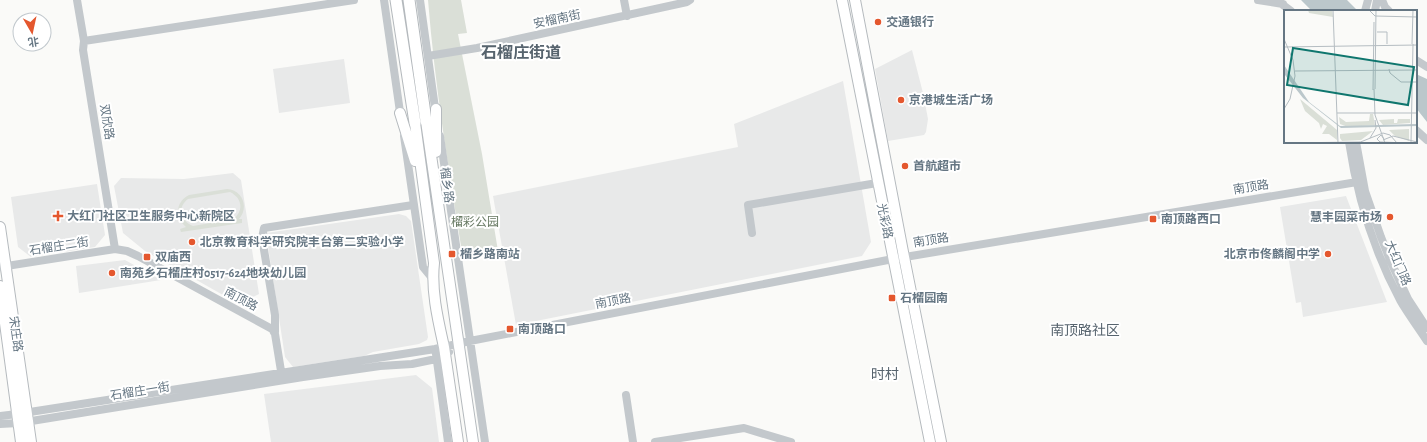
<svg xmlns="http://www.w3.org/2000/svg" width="1427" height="442" viewBox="0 0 1427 442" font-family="'Alegreya Sans','Noto Sans SC',sans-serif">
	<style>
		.built { fill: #e8e9e9 }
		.green { fill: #dadfd7; fill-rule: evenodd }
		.water { fill: #bbc7cb }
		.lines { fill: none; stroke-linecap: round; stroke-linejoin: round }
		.major-casing { stroke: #b5babe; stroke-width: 12 }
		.highway-casing { stroke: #b4b9bd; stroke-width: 13 }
		.minor { stroke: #c3c8cc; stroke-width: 8 }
		.major { stroke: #fff; stroke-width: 10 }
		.highway { stroke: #fff; stroke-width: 11 }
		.poi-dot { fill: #e4572e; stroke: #fff; stroke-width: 1.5 }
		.labels { text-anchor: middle; stroke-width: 4; stroke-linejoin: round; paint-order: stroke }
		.street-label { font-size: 12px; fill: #657683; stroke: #fff }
		.poi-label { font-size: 12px; font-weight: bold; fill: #657683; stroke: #fff; text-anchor: start }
		.park-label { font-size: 12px; fill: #687a64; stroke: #fff }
		.quarter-label { font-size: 14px; fill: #57646e; stroke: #fff }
		.district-label { font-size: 16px; font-weight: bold; fill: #57646e; stroke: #fff }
		.inset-road { fill: none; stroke: #b5bdc2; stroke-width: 1 }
		.view { fill: #0f766e; fill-opacity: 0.15; stroke: #0f766e; stroke-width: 2 }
		.inset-edge { fill: none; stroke: #657683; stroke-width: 2 }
	</style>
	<rect width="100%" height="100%" fill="#fafaf8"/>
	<path class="built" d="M912,50L923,93L928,119L926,132L924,135L888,141L875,69Z
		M344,59L350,103L279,113L273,69Z
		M843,81L871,242L862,256L516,325L493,196L738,147L734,124Z
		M233,173L241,180L259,294L239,304L145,251L123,233L114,186L121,178L184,179Z
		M97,184L105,235L95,247L31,257L18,247L11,197Z
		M1346,196L1387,302L1303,317L1301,302L1296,303L1280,207Z
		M399,214L406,216L411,221L428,337L427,340L419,344L373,352L364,356L293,367L285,357L266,233Z
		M125,260L161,280L79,293L76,266Z
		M416,375L432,388L439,442H271L264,394Z"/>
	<path class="green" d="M428,0H461L467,33L458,34L482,154L498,251L463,258C449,172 435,87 428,0Z
		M227,189C243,190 249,208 239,219H242V223L181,232L180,229L186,227C175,218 175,202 189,195ZM230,192C242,198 244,210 234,219L193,226C180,221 177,207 188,199Z"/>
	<path class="water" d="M1301,0H1347L1358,11H1312Z
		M1416,74L1427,79V122L1416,108Z"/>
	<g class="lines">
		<defs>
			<path id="major" d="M842,0L930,442
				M855,0L904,257L941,442
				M436,109V152
				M400,113L415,161
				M426,121L473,442
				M415,123L434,263C431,291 438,320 444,347L458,442
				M0,227L31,442
				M0,286L21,442"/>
			<path id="highway" d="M396,0L415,123
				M409,0L426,121"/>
		</defs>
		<use href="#major" class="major-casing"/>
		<use href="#highway" class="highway-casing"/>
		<path class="minor" d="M77,0L84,41L83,50L115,249
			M384,0L401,119
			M420,0L436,115
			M624,0L627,16
			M1258,0L1283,4
			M1382,0L1385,7L1389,11
			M1279,2L1291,11
			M1365,11L1368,0
			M1375,11L1377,0
			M84,41L354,0
			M428,56L477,48L687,2L690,0
			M1416,60L1427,67
			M1416,130L1427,140
			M404,136L423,267L432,278
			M440,136L485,442
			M1349,142C1357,196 1374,251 1400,300C1408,314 1418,327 1427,341
			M1356,142L1365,191L1381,237L1390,260L1408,299L1427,328
			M752,233L748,205L877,183
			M0,267L115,249L127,251L138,256L272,329L275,334L282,377
			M275,332V315L262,238L264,228L413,205
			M436,354L448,442
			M626,395L633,442
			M0,416L17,414L435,349L470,341L893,259L1363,181
			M0,424L19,423L303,377L380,366L412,364L436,359L449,352
			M655,442L744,428L791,442"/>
		<use href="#major" class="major"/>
		<use href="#highway" class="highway"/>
	</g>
	<g class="poi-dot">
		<circle cx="878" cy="22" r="4"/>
		<circle cx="901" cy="100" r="4"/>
		<circle cx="905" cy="166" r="4"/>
		<path d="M56 210h4v4h4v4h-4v4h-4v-4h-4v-4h4z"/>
		<circle cx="1390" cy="217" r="4"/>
		<rect x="1149" y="215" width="8" height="8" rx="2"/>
		<circle cx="192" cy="242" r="4"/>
		<rect x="448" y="250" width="8" height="8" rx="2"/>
		<circle cx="1328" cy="254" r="4"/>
		<rect x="143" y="253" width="8" height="8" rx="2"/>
		<circle cx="112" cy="273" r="4"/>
		<rect x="888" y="294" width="8" height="8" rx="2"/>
		<rect x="506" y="325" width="8" height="8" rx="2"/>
	</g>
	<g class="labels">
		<g class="street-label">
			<text transform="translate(557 19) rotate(-12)" y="4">安榴南街</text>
			<text transform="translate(107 122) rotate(81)" y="4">双欣路</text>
			<text transform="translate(447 185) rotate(82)" y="4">榴乡路</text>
			<text transform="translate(1251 187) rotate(-9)" y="4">南顶路</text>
			<text transform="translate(885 221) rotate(78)" y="4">光彩路</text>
			<text transform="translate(931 240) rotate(-9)" y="4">南顶路</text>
			<text transform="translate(59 246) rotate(-9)" y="4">石榴庄二街</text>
			<text transform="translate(1398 263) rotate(67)" y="4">大红门路</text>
			<text transform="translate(241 299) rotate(28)" y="4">南顶路</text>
			<text transform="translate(613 301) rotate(-11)" y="4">南顶路</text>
			<text transform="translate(16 334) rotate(82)" y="4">宋庄路</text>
			<text transform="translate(140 391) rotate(-9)" y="4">石榴庄一街</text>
		</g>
		<g class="poi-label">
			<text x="886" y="26">交通银行</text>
			<text x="909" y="104">京港城生活广场</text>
			<text x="913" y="170">首航超市</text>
			<text x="67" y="220">大红门社区卫生服务中心新院区</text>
			<text x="1382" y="221" text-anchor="end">慧丰园菜市场</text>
			<text x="1161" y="223">南顶路西口</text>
			<text x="200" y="246">北京教育科学研究院丰台第二实验小学</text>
			<text x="460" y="258">榴乡路南站</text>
			<text x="1320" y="258" text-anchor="end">北京市佟麟阁中学</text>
			<text x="155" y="261">双庙西</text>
			<text x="120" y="277">南苑乡石榴庄村0517-624地块幼儿园</text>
			<text x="900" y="302">石榴园南</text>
			<text x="518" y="333">南顶路口</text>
		</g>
		<g class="park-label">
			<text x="475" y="226">榴彩公园</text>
		</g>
		<g class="quarter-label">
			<text x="1085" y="335">南顶路社区</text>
			<text x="885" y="379">时村</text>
		</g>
		<g class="district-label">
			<text x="521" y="58">石榴庄街道</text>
		</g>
	</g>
	<g transform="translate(1284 10)">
		<rect width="133" height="133" fill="#fafaf8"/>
		<path d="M24,0H48L49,7L25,3ZM16,89L53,120V130L45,124H38L43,116L39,114L37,119L35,113L21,101ZM86,104H89L91,115L64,117L56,114L55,107L62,112L85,111ZM110,109V113H113L114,109H126V113L99,115L95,110ZM125,119V131L111,126L105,120ZM89,121L77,130L58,131L56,128V124Z" fill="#dadfd7"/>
		<path d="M0,55L25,92L56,116L132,114L133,116L57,118L19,88L1,65Z" fill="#bbc7cb"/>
		<path class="inset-road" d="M49,0L54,133M85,0L91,6L133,7M93,22H103V34M0,29L9,50L11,66L6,89L0,99M128,34L129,0M0,37L133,35M105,59L106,63L117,72H133M11,61L133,60M90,79L91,105L101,133M91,79L92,0M89,80L90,12M53,103H133M86,128L92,118L91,110M100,129L97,125L93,129L96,132L124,133M99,130L109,126L133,132M127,132L129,34M0,133L76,132M74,133L99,123L106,125L113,133"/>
		<path class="view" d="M9,38L130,57L124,95L3,75Z"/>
		<rect width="133" height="133" class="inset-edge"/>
	</g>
	<g transform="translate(32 32) rotate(171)"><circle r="19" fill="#ffffff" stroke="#c1c8cd"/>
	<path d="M0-3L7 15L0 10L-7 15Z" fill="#e4572e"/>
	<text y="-6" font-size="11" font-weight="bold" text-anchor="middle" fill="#657683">北</text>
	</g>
</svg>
